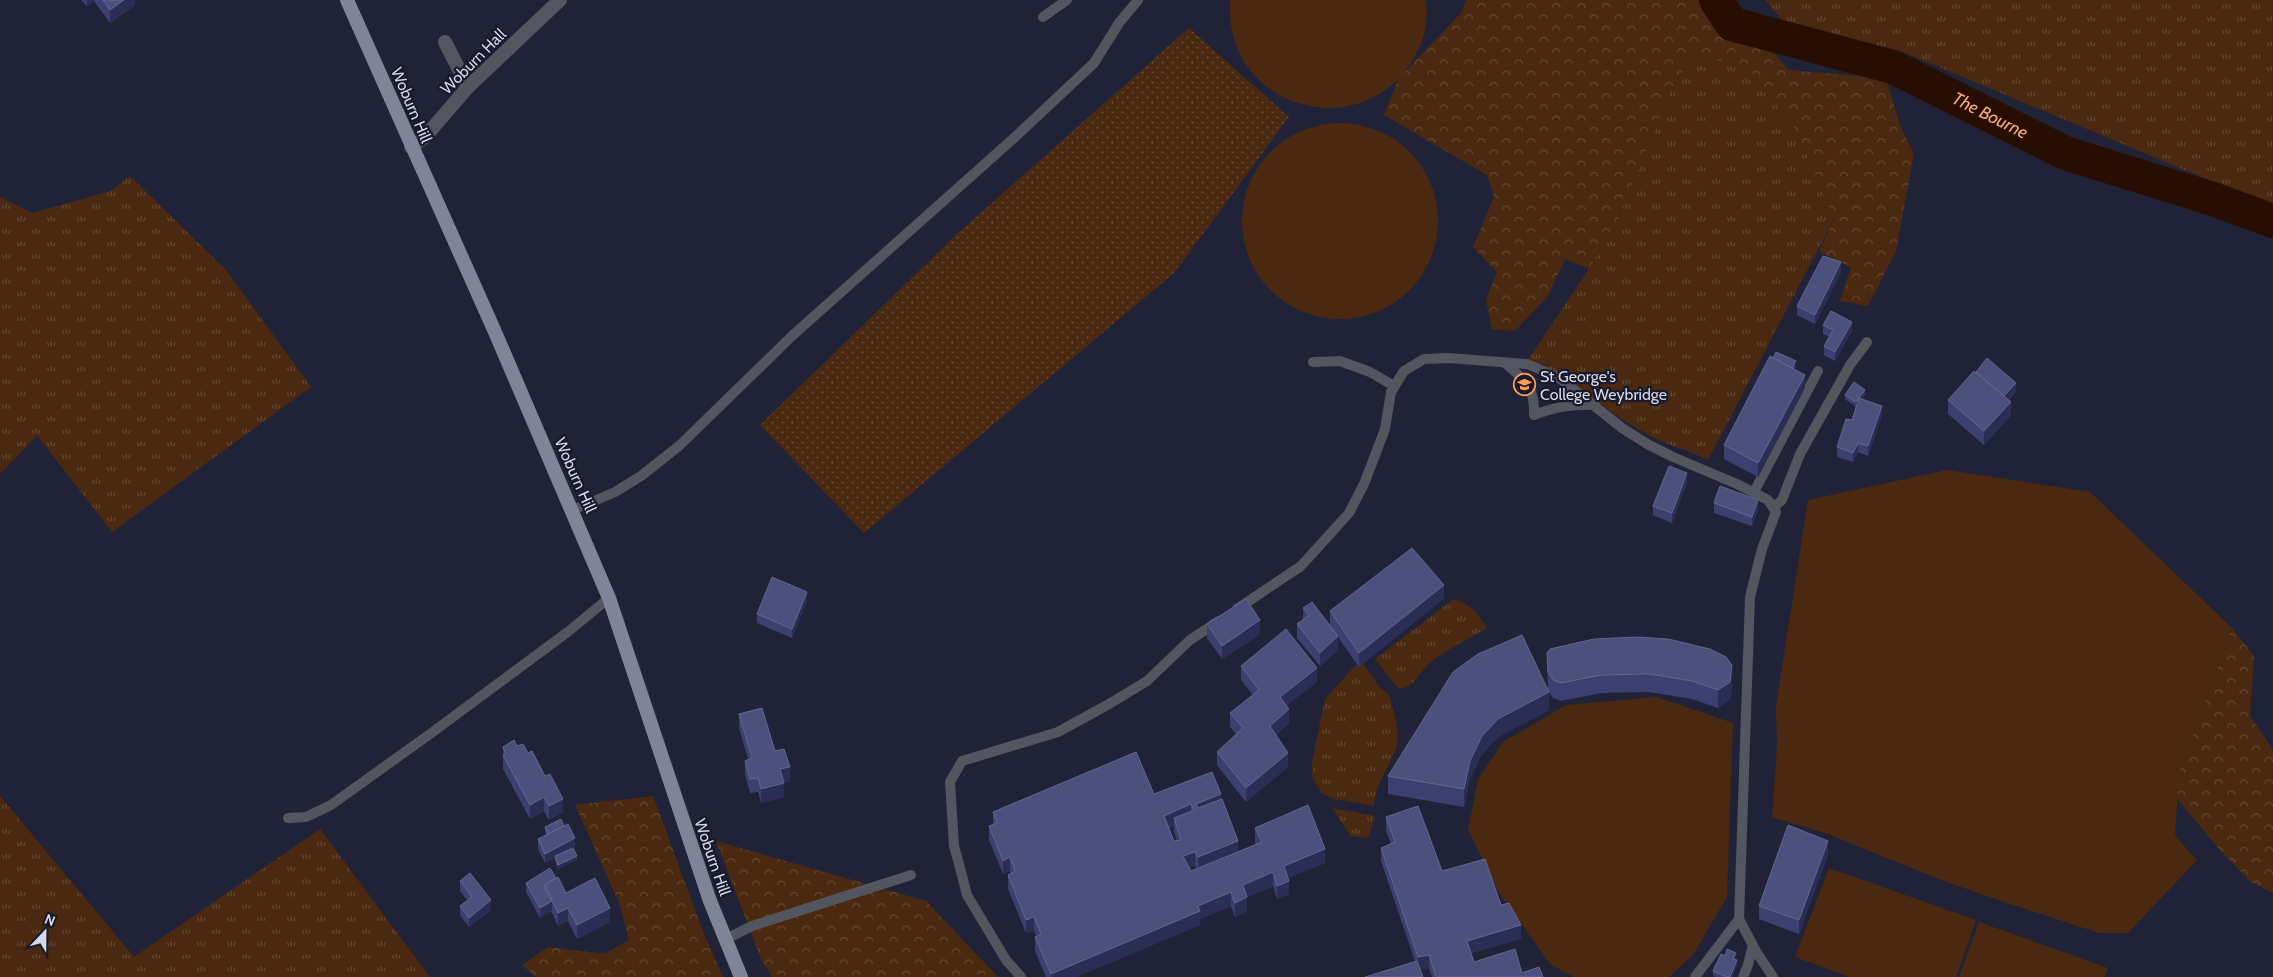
<svg xmlns="http://www.w3.org/2000/svg" width="2273" height="977" viewBox="0 0 2273 977" font-family="Cabin,sans-serif">
	<style>
		.grass { fill: url(#grass-tufts) }
		.forest { fill: url(#forest-crowns) }
		.park { fill: url(#park-dots) }
		.garden { fill: #4b2910 }
		.lines { fill: none; stroke-linecap: round; stroke-linejoin: round }
		.river { stroke: #270e00; stroke-width: 34 }
		.service { stroke: #53555f; stroke-width: 10 }
		.minor { stroke: #53555f; stroke-width: 14 }
		.primary { stroke: #808499; stroke-width: 14 }
		.wall { fill: #3c4070; fill-rule: evenodd }
		.shaded-wall { fill: #2a2d54 }
		.building { fill: #4c507d; stroke: #62668d; fill-rule: evenodd }
		.labels { text-anchor: middle; stroke-width: 4.5; stroke-linejoin: round; paint-order: stroke }
		.street-label { font-size: 16px; fill: #d6d9e6; stroke: #17192d }
		.poi-label { font-size: 16px; fill: #d6d9e6; stroke: #17192d; text-anchor: start }
		.water-label { font-size: 18px; font-style: italic; fill: #f9ab72; stroke: #17192d }
	</style>
	<defs>
		<pattern id="grass-tufts" width="24" height="20" patternUnits="userSpaceOnUse" patternTransform="scale(1.25)"><rect width="24" height="20" fill="#4b2910"/><path d="M3 7l-1-3M5 7V3M7 7l1-3M15 17l-1-3M17 17v-4M19 17l1-3" fill="none" stroke="#644733"/></pattern>
		<pattern id="forest-crowns" width="20" height="18" patternUnits="userSpaceOnUse" patternTransform="scale(1.25)"><rect width="20" height="18" fill="#4b2910"/><path d="M2 6a3 3 0 1 1 6 0M12 15a3 3 0 1 1 6 0" fill="none" stroke="#644733"/></pattern>
		<pattern id="park-dots" width="8" height="8" patternUnits="userSpaceOnUse" patternTransform="scale(1.25)"><rect width="8" height="8" fill="#4b2910"/><path d="M2 2h.1M6 6h.1" fill="none" stroke="#644733" stroke-width="1.8" stroke-linecap="round"/></pattern>
	</defs>
	<rect width="100%" height="100%" fill="#202337"/>
	<path class="grass" d="M1765,0H2273V207L1903,52L1788,27Z
		M1694,54L1749,69L1798,133L1834,219L1708,460C1687,449 1665,445 1645,433C1610,413 1577,386 1543,364L1527,361L1589,269L1616,224L1672,88Z
		M130,176L226,270L311,387L112,532L37,435L0,474V197L32,213L111,191Z
		M1454,599C1471,605 1478,613 1487,628C1469,639 1446,649 1430,663C1419,671 1414,690 1398,688L1375,659Z
		M1357,664H1363L1381,689L1389,694C1393,711 1401,730 1396,748C1389,769 1375,783 1374,806L1334,799L1321,793L1312,776V762L1325,699Z
		M0,796L134,957L320,829L430,977H0Z
		M1332,808L1375,816L1368,838L1351,836Z"/>
	<path class="forest" d="M1466,0H1731L1788,70L1886,78L1900,126L1914,154L1896,251L1868,306L1840,301L1851,267L1819,252L1834,219L1798,133L1749,69L1694,54L1672,88L1616,224L1589,269L1565,259L1548,296L1515,331L1492,329L1486,300L1497,272L1473,247L1494,197L1487,175L1384,115L1399,78L1461,13Z
		M2232,628L2254,656L2250,716L2273,750V893L2251,882L2218,848L2177,798L2179,772Z
		M653,796L704,934L723,977H536L522,965L548,947L605,954L629,940L620,905L575,805Z
		M716,841L926,901L998,977H772L761,959Z"/>
	<path class="park" d="M1189,28L1289,117L1174,273L864,533L760,425L958,233Z"/>
	<path class="garden" d="M1230,0H1426C1429,20 1424,41 1414,58C1359,150 1222,106 1230,0Z
		M1242 221a98 98 0 1 1 196 0a98 98 0 1 1-196 0Z
		M1947,470L2090,492L2232,628L2179,772L2175,836L2197,860L2128,933H2099L2001,901L1936,878L1828,834L1772,817L1777,746L1776,706L1808,500Z
		M1657,697L1733,723L1727,897L1693,955L1669,977H1574L1550,964L1497,890L1468,829L1478,780L1503,742L1566,705Z
		M1829,868L1976,920L1956,977H1850L1795,957Z
		M1979,922L2108,968L2105,977H1959Z"/>
	<g class="lines">
		<path class="river" id="s1" d="M1716,0L1732,24L1893,67L2065,153L2213,199L2273,221"/>
		<path class="service" d="M1043,17L1067,0
			M1313,362L1340,361L1370,372L1394,386
			M1505,363C1525,381 1535,386 1534,415C1555,407 1572,404 1595,405
			M1754,492L1818,371
			M1773,508L1782,500L1800,454L1850,365L1867,342
			M573,510L615,492L641,476L679,446L793,335L1014,138L1094,63L1119,23L1138,0
			M1237,609L1301,566L1349,513L1364,484L1385,429L1391,392L1404,371L1424,359L1449,358L1527,364L1558,377L1622,428L1649,445L1673,457L1737,484L1768,500L1776,512L1762,549L1750,597L1739,919L1695,977
			M288,818L306,817L331,805L430,734L569,631L609,598
			M1739,919L1757,953L1773,977
			M726,939L752,926L911,875
			M1021,977L1006,960L967,895L959,864L954,846L950,782L962,761L1058,732L1109,704L1147,681L1190,640L1219,621
			M1743,977L1748,965L1753,945"/>
		<path class="minor" d="M445,42L468,87
			M411,147L424,138L468,87L560,0"/>
		<path class="primary" d="M347,0L495,332L609,598L710,901L741,977"/>
	</g>
	<path class="wall" d="M81,0H135V5L110,23L94,1L87,6Z
		M1841,272L1815,324L1797,315V306Z
		M1823,325L1852,331L1835,361L1824,355V346L1829,337L1823,334Z
		M1773,358L1796,366L1794,369L1805,388L1758,477L1724,459V445Z
		M1976,372L2016,392L2009,400L2011,415L1984,445L1948,414V400Z
		M1865,394L1862,399L1882,415L1868,456L1858,452L1853,462L1837,457V447L1852,420L1856,407L1845,399V395Z
		M1687,482L1672,523L1653,515V506Z
		M1714,503L1758,510L1752,526L1714,513Z
		M1444,598L1359,667L1338,637V650L1320,666L1297,638V624L1303,620V608L1334,630L1330,625V611Z
		M807,601L792,638L757,623V614Z
		M1207,624L1260,634L1222,659L1207,638Z
		M1547,653L1732,683L1730,700L1718,708L1692,699L1649,692L1602,693L1560,701L1553,698L1548,691L1549,710L1498,737L1482,754L1470,779L1464,807L1388,794V776L1548,689Z
		M1241,666L1317,682L1286,705L1289,723L1276,735L1288,767L1246,802L1217,765V752L1236,734L1230,727V713L1253,695L1241,680Z
		M739,714L775,751L790,781L783,782L784,797L761,803L758,792L750,793L745,774V761L748,759L739,728Z
		M517,746L563,812L549,820L544,811L530,819L503,769V747Z
		M1154,794L1221,799L1238,852L1256,845L1255,842V828L1325,863L1288,878L1289,894L1277,899L1273,886L1247,897V911L1235,917L1231,906L1200,919V925L1076,977H1046L1035,951V937H1037L1034,931L1026,933L1008,889V875L1011,873L1010,871L1003,874L989,840V826L993,825V812ZM1174,826V832L1177,841H1174L1169,828ZM1195,866L1197,869L1191,871L1189,868Z
		M1386,817L1442,871L1501,905L1521,939L1471,953L1474,962L1543,977H1432L1429,968L1420,970L1415,961L1381,861V848L1391,844L1386,831Z
		M545,827L575,847L573,848L577,860L558,869L555,861V858L545,863L538,849V839L546,835L545,832Z
		M1828,855L1799,934L1759,919V906Z
		M556,878L566,893L610,922L577,939L568,921L558,926L551,911L540,918L526,892V883Z
		M460,881L491,910L469,927L460,915V906L467,900L460,891Z
		M1725,956L1736,958L1735,959L1737,965L1732,977H1716L1713,976V971Z"/>
	<path class="shaded-wall" d="M87,0H94V1L87,6Z
		M124,0H135V5L110,23V10Z
		M1841,262V272L1815,324V315Z
		M1852,322V331L1835,361V352Z
		M1805,375V388L1758,477V463Z
		M2016,383V392L2002,408V399Z
		M1865,390V394L1856,407V402Z
		M2011,402V415L1984,445V431Z
		M1882,406V415L1868,456V446Z
		M1858,443V452L1853,462V453Z
		M1687,473V482L1672,523V513Z
		M1758,500V510L1752,526V517Z
		M1444,585V598L1359,667V653Z
		M807,592V601L792,638V629Z
		M1260,620V634L1222,659V646Z
		M1338,636V650L1320,666V653Z
		M1732,665V683L1730,700L1718,708V690Z
		M1317,668V682L1280,711V697Z
		M1549,692V710L1498,737L1482,754L1470,779L1464,807V789L1470,761L1482,736L1498,719Z
		M1289,709V723L1270,740V726Z
		M1288,753V767L1246,802V788Z
		M790,767V781L780,783V769Z
		M784,783V797L761,803V789Z
		M1221,794V808L1196,817V804Z
		M544,797V811L530,819V805Z
		M563,799V812L549,820V806Z
		M1191,804V818H1174V826L1164,830V816Z
		M575,838V847L555,858V856V858L545,863V854Z
		M1238,841V854L1198,871V857Z
		M1828,841V855L1799,934V920Z
		M1325,849V863L1284,880V866Z
		M1195,852V866L1183,870V856Z
		M577,856V860L558,869V865Z
		M1010,857V871L1003,874V861Z
		M1273,872V886L1243,899V885Z
		M1289,881V894L1277,899V886Z
		M1231,892V906L1200,919V925L1076,977H1051V974L1198,906Z
		M1247,897V911L1235,917V903Z
		M491,900V910L469,927V918Z
		M552,901V911L540,918V908Z
		M568,908V921L558,926V913Z
		M610,908V922L577,939V925Z
		M1034,917V931L1026,933V920Z
		M1521,925V939L1467,954V941Z
		M1429,955V968L1418,971V957Z
		M1737,960V965L1732,977H1730Z"/>
	<path class="building" d="M103,0H124L110,10Z
		M1823,256L1841,262L1815,315L1797,306Z
		M1831,311L1852,322L1835,352L1824,346L1833,330L1823,325Z
		M1776,352L1796,361L1792,368L1773,358Z
		M1770,356L1805,375L1758,463L1724,445Z
		M1987,358L2016,383L2004,396L1976,372Z
		M1974,371L2011,402L1984,431L1948,400Z
		M1854,382L1865,390L1856,402L1845,395Z
		M1859,398L1882,406L1868,446L1858,443L1853,453L1837,447L1846,419L1852,420Z
		M1669,466L1687,473L1672,513L1653,506Z
		M1720,486L1758,500L1752,517L1714,503Z
		M1412,548L1444,585L1359,653L1330,611Z
		M772,577L807,592L792,629L757,614Z
		M1246,599L1260,620L1222,646L1207,624Z
		M1312,602L1338,636L1320,653L1297,624L1309,615L1303,608Z
		M1286,629L1317,668L1280,697L1289,709L1270,726L1288,753L1246,788L1217,752L1243,728L1230,713L1259,690L1241,666Z
		M1522,635L1549,692L1498,719L1482,736L1470,761L1464,789L1388,776L1453,672L1478,654Z
		M1637,637L1668,639L1710,649L1726,657L1732,665L1730,682L1718,690L1692,681L1649,674L1602,675L1560,683L1553,680L1548,672L1547,653L1550,649L1594,639Z
		M762,708L775,751L784,749L790,767L780,769L784,783L761,789L758,778L750,779L745,761L752,758L739,714Z
		M514,740L517,746L523,744L528,753L532,751L545,776L550,774L563,799L549,806L544,797L530,805L503,755L506,754L503,747Z
		M1136,752L1154,794L1212,772L1221,794L1196,804L1198,808L1222,799L1238,841L1198,857L1195,852L1183,856L1191,871L1262,842L1255,828L1308,805L1325,849L1284,866L1289,881L1277,886L1273,872L1243,885L1247,897L1235,903L1231,892L1198,906L1200,911L1051,974L1035,937L1041,934L1034,917L1026,920L1008,875L1015,871L1010,857L1003,861L989,826L997,823L993,812ZM1191,804L1194,810L1174,818L1181,840L1174,841L1164,816Z
		M1418,806L1442,871L1485,859L1501,905L1509,903L1521,925L1467,941L1474,962L1515,949L1522,973L1539,967L1543,977H1436L1429,955L1418,957L1381,848L1395,842L1386,817Z
		M561,819L564,826L548,834L545,827Z
		M568,824L575,838L545,854L538,839Z
		M1788,825L1828,841L1799,920L1759,906Z
		M573,848L577,856L558,865L555,856Z
		M550,868L556,878L545,885V889L552,901L540,908L526,883Z
		M470,873L491,900L469,918L460,906L472,897L460,881Z
		M558,877L566,893L595,878L610,908L577,925L568,908L558,913L545,885Z
		M1727,949L1736,953L1733,959L1737,960L1730,977H1727L1713,971L1721,954L1725,956Z
		M1417,961L1423,977H1365Z"/>
	<defs>
		<symbol id="school-ring" viewBox="-11 -11 22 22"><circle r="9.5" fill="#17192d" stroke="#fd9d54" stroke-width="1.5"/><path d="M0-5L7-2L0 1L-7-2ZM-4 1L0 2.5L4 1V4Q0 6-4 4Z" fill="#fd9d54"/></symbol>
	</defs>
	<g fill-rule="evenodd">
		<use href="#school-ring" x="1512" y="372" width="25" height="25"/>
	</g>
	<g class="labels">
		<g class="street-label">
			<text transform="translate(473 61) rotate(-45)" y="6">Woburn Hall</text>
			<text transform="translate(412 105) rotate(67)" y="6">Woburn Hill</text>
			<text transform="translate(576 475) rotate(66)" y="6">Woburn Hill</text>
			<text transform="translate(713 857) rotate(71)" y="6">Woburn Hill</text>
		</g>
		<g class="poi-label">
			<text x="1540" y="382">St George's<tspan x="1540" dy="18">College Weybridge</tspan></text>
		</g>
		<g class="water-label">
			<text dy="6" stroke="none"><textPath href="#s1" startOffset="304">The Bourne</textPath></text>
		</g>
	</g>
	<g transform="translate(45 932) rotate(22)" stroke="#17192d" stroke-width="4" paint-order="stroke">
	<path d="M0-4L9 19L0 12L-9 19Z" fill="#d6d9e6"/>
	<text y="-8" font-size="14" font-weight="bold" text-anchor="middle" fill="#d6d9e6">N</text>
	</g>
</svg>
